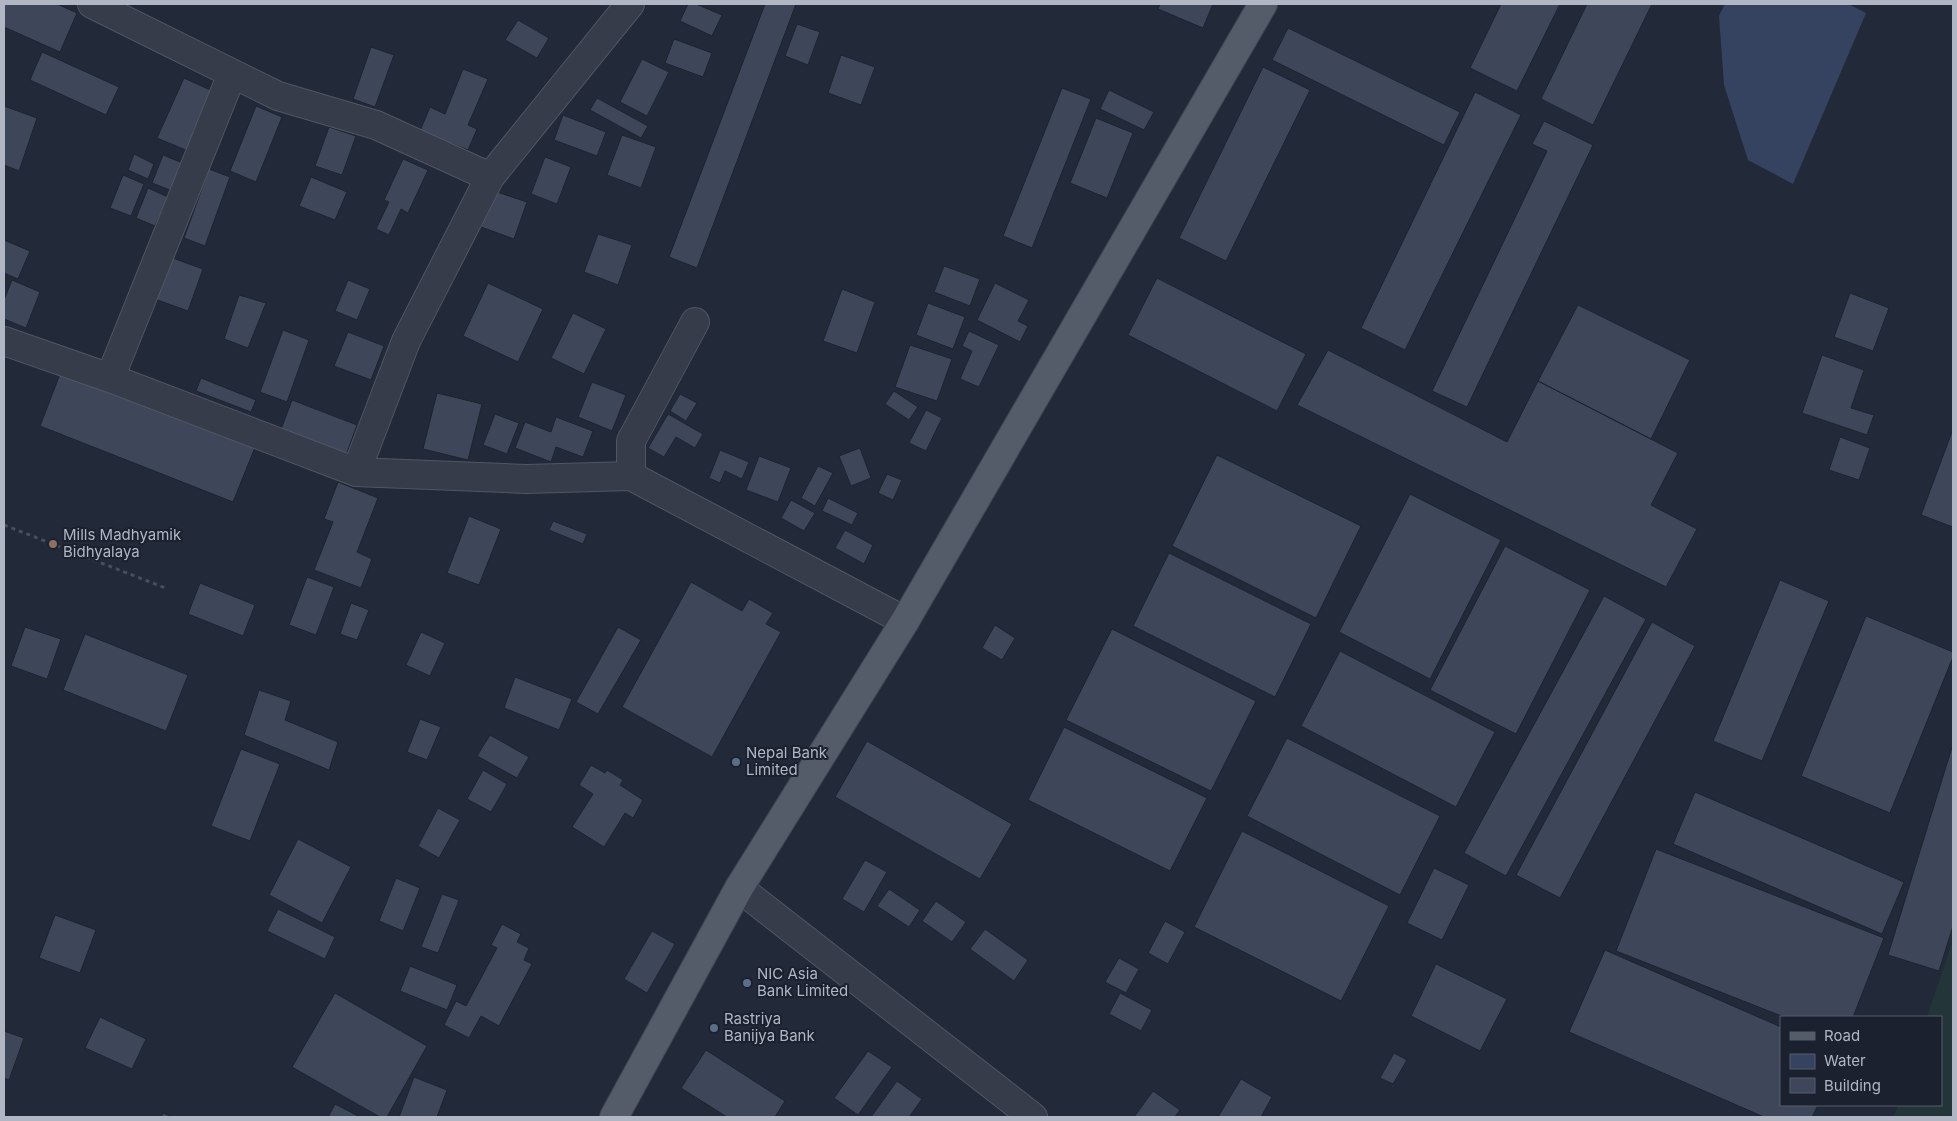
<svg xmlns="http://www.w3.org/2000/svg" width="1957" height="1121" viewBox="0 0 1957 1121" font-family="Inter,sans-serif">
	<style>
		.green { fill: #24353a }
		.water { fill: #364360 }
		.building { fill: #3e4759; stroke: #1d2330 }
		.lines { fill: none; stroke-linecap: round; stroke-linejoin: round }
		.street-casing { stroke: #515664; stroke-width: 30 }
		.primary-casing { stroke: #3f4552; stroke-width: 30 }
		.path { stroke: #425257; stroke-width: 3; stroke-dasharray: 4 4; stroke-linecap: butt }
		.street { stroke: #363c49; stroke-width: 28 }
		.primary { stroke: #545b69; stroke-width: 28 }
		.education-dot { fill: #8d6e63; stroke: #1b212e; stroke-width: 2 }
		.service-dot { fill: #5c6f8a; stroke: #1b212e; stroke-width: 2 }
		.labels { text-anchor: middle; stroke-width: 4; stroke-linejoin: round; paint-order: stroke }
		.poi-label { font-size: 15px; fill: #b1b6c5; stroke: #1b212e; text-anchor: start }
	</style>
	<rect width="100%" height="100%" fill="#222939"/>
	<path class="green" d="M1953,940V1117H1894L1898,1105H1941V1017H1927Z"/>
	<path class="water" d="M1725,4H1848L1866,13L1793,184L1748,160L1724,85L1719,16Z"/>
	<path class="building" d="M4,4H57L77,13L60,52L4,27Z
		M688,4H696L722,15L712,36L680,21Z
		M765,4H796L697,268L669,257Z
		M1160,4H1213L1203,28L1158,9Z
		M1501,4H1560L1517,91L1470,68Z
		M1587,4H1652L1593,125L1541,99Z
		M518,20L549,38L537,58L505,40Z
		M797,24L820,32L808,65L785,56Z
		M1288,28L1460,112L1444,145L1272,60Z
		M674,39L712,53L703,77L665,63Z
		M371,47L394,55L375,107L353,99Z
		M42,52L119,87L106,115L30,80Z
		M841,55L875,67L861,105L828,93Z
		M642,59L669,72L647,116L620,102Z
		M1263,67L1310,90L1226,261L1179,238Z
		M463,69L488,79L468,125L477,129L468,150L420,131L430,107L445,114Z
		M184,78L219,94L193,153L157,138Z
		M1062,88L1091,99L1032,248L1003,236Z
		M1109,90L1154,112L1144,130L1100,109Z
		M1475,92L1521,115L1405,350L1361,328Z
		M597,98L648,126L641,138L590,110Z
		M4,106L37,118L19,171L4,165Z
		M256,106L282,117L256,182L230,171Z
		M563,115L606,132L597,156L554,140Z
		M1096,118L1133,133L1107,198L1070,183Z
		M1544,121L1593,145L1467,407L1432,391L1547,151L1532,144Z
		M329,127L356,136L342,175L315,166Z
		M622,135L656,147L641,188L607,175Z
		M134,154L154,164L148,179L128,170Z
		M163,155L185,164L175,192L152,183Z
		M545,157L571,167L557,204L531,194Z
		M403,159L428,170L408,213L401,209L389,235L376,229L389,202L384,200Z
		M209,169L230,177L205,246L184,238Z
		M123,175L144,184L131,216L110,208Z
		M311,177L347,192L335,220L299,206Z
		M148,188L168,197L155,226L136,218Z
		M494,191L527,202L514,239L481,227Z
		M598,234L632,245L618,285L584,272Z
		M4,240L30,251L18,279L4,273Z
		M167,256L203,269L188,311L152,298Z
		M944,266L980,279L970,306L934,292Z
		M1157,278L1306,354L1277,411L1128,335Z
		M12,280L40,292L26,328L4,319V300Z
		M348,280L370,289L357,320L335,311Z
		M488,283L543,309L518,362L463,336Z
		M995,283L1029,300L1018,321L1028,326L1020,342L977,320Z
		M842,289L875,302L857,353L823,341Z
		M1850,293L1889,308L1873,351L1834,337Z
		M239,295L266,303L248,348L224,339Z
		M928,303L965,317L953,349L916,335Z
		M1578,305L1690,360L1651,439L1538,381Z
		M573,313L606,329L584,374L551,358Z
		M283,330L309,340L287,402L260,392Z
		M969,331L999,345L979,387L960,379L972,351L962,346Z
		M348,332L384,346L371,380L334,366Z
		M910,345L952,359L937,401L895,387Z
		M1328,350L1507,442L1538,381L1678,453L1651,505L1697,529L1666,587L1297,405Z
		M1822,355L1864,370L1851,408L1874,415L1867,435L1802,413Z
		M62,369L256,445L233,502L40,426Z
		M201,378L256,400L251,412L196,391Z
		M592,382L626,395L612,431L578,417Z
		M894,391L918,407L909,420L885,404Z
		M437,393L482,404L468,460L423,449Z
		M680,394L697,403L686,421L670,411Z
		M292,400L357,425L345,458L280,432Z
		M926,410L942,418L926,451L909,443Z
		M495,414L519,423L507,454L483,445Z
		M668,414L703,434L695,448L676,437L664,457L648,448Z
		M556,417L593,431L583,457L556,447L551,462L515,448L525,422L551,432Z
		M1953,429V527L1921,515Z
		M1840,437L1870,448L1859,480L1829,470Z
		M860,448L871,478L851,486L839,456Z
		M720,450L749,462L742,479L725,471L720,483L709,478Z
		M1217,455L1361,526L1316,618L1172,546Z
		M759,456L791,468L778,502L746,490Z
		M818,466L833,473L815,506L801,498Z
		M887,474L902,480L893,500L878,493Z
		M338,482L378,498L357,552L372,559L361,588L314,570L333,522L324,519Z
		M1410,494L1501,540L1430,679L1339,632Z
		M828,498L858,513L852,525L822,511Z
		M791,500L815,513L804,531L781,518Z
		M469,516L501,529L479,585L447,573Z
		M553,521L587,534L583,544L549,530Z
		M845,530L873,545L864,564L835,548Z
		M1505,546L1590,590L1516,734L1430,690Z
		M1169,553L1311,624L1275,697L1133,626Z
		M307,577L334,587L316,635L289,625Z
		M1780,580L1829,601L1762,761L1713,741Z
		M691,582L742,611L749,599L773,613L766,624L781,632L712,757L622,707Z
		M200,583L255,605L243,636L188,614Z
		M1604,596L1646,619L1506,876L1464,853Z
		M351,603L369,610L357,640L340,634Z
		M1866,616L1953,652V657L1890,813L1801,776Z
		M1652,622L1695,646L1560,898L1516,875Z
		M995,625L1015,638L1002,660L982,648Z
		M25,627L61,639L47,679L11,666Z
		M618,627L641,640L598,714L576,702Z
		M1112,629L1256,701L1211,791L1066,720Z
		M421,632L445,643L430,676L406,665Z
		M85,634L188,675L166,731L63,690Z
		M1340,651L1495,732L1456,807L1301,726Z
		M515,677L572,699L559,730L504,708Z
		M259,690L291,701L285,720L338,742L329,770L244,735Z
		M420,719L441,727L427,760L407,752Z
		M1064,727L1207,798L1170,871L1028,800Z
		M490,735L529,757L517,778L477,756Z
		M1287,738L1440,816L1400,895L1247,816Z
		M867,741L1012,824L980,879L835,797Z
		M1953,744V926L1939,971L1888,955Z
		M241,749L280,764L250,841L211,826Z
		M591,765L605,773L607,770L623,780L620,785L643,800L633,818L625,813L604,847L572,827L593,794L579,785Z
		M483,770L507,784L491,812L467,799Z
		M1695,792L1904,882L1882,934L1673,844Z
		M438,808L460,820L439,858L418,846Z
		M1242,831L1389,906L1341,1001L1194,927Z
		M298,839L351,867L322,923L269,895Z
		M1656,849L1884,938L1853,1017H1784L1616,951Z
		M865,860L887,872L864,912L842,899Z
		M1434,868L1469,885L1442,940L1407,923Z
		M396,878L420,888L403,931L379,921Z
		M889,889L920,910L909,927L877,906Z
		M442,894L459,900L438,953L421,947Z
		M936,901L966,922L952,942L922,921Z
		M278,909L335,937L325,959L267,931Z
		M55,915L96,930L80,973L39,958Z
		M1165,921L1185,932L1168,964L1148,953Z
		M502,924L521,934L517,942L529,948L524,960L532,964L499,1026L481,1016L469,1038L444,1025L456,1001L466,1006L497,948L491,945Z
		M985,929L1028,960L1014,981L970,949Z
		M652,931L675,944L647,993L624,979Z
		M1605,950L1781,1027V1105H1818L1812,1117H1764L1569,1032Z
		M1119,958L1139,969L1126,993L1105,982Z
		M1436,964L1507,999L1480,1051L1411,1016Z
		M410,966L457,985L447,1010L400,991Z
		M335,993L427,1046L387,1117H380L292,1067Z
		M1120,993L1152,1010L1141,1031L1109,1014Z
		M100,1017L146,1039L132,1069L85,1048Z
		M4,1031L24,1038L9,1080L4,1078Z
		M706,1050L785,1101L775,1117H727L681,1088Z
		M868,1051L892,1067L858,1115L834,1098Z
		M1394,1053L1407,1060L1393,1084L1380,1078Z
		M414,1077L447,1090L437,1117H399Z
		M1241,1079L1272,1097L1261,1117H1218Z
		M897,1081L922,1099L909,1117H871Z
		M1153,1091L1180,1110L1175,1117H1134Z
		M335,1104L360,1117H328Z
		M163,1113L172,1117H161Z"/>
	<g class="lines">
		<defs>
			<path id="street" d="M92,4L278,96L376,125L490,177
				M4,341L110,378L356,472L526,479L631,476L905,621
				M110,378L232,74
				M356,472L406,341L490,177L630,4
				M631,476V441L695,322
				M739,888L1033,1117"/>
			<path id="primary" d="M614,1117L739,888L905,621L1263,4"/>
		</defs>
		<use href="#street" class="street-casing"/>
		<use href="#primary" class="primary-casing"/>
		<path class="path" d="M4,525L168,589"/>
		<use href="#street" class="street"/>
		<use href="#primary" class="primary"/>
	</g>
	<circle class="education-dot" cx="53" cy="544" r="5"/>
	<g class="service-dot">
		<circle cx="736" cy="762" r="5"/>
		<circle cx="747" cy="983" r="5"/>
		<circle cx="714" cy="1028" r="5"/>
	</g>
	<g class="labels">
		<g class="poi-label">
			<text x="63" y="540">Mills Madhyamik<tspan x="63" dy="17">Bidhyalaya</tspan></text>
			<text x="746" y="758">Nepal Bank<tspan x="746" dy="17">Limited</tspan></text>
			<text x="757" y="979">NIC Asia<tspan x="757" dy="17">Bank Limited</tspan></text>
			<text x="724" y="1024">Rastriya<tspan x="724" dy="17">Banijya Bank</tspan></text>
		</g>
	</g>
	<rect width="1957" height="1121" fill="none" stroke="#b1b6c5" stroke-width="10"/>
	<rect x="1780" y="1016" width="162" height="90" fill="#1b212e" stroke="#575d6a"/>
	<rect x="1790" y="1032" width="25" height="8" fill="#545b69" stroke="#575d6a"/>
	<text x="1824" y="1041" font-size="15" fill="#b1b6c5">Road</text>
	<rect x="1790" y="1054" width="25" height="15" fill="#364360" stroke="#575d6a"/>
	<text x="1824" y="1066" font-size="15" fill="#b1b6c5">Water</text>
	<rect x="1790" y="1078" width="25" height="15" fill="#3e4759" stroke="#575d6a"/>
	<text x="1824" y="1091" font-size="15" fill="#b1b6c5">Building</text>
</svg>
